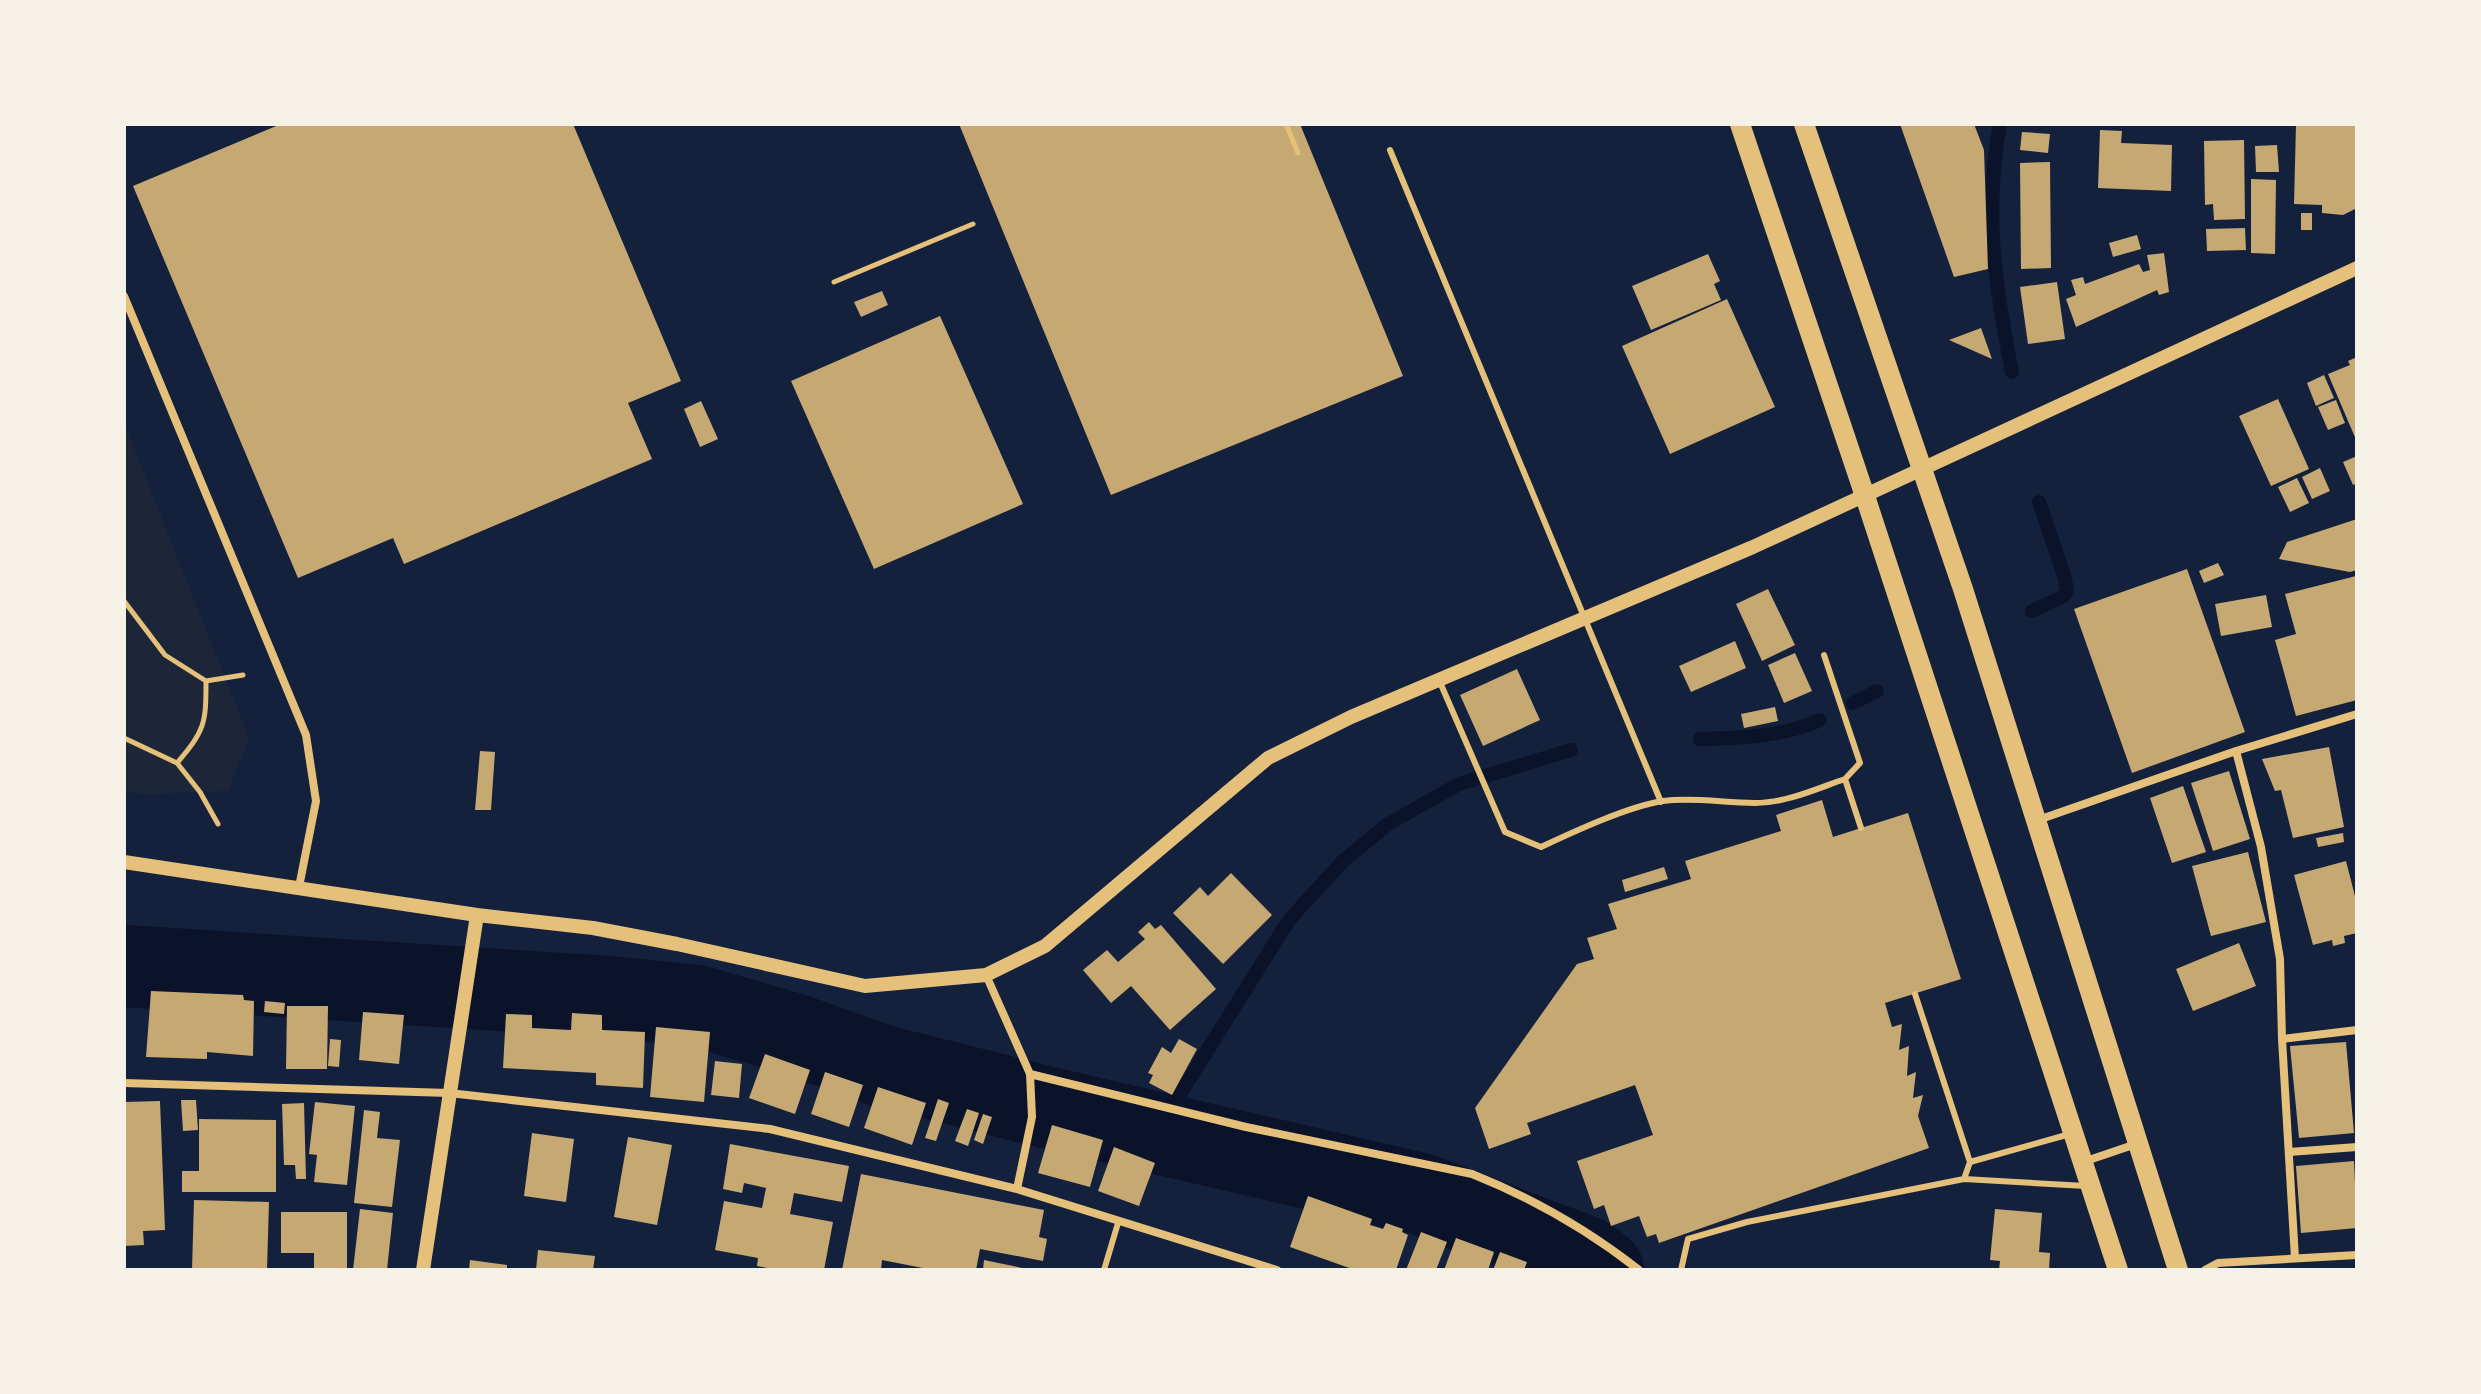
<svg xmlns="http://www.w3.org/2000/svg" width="2481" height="1394" viewBox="0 0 2481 1394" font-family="'DejaVu Sans',sans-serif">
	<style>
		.green { fill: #1d2539 }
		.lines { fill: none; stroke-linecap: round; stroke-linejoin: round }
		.stream { stroke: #0b132b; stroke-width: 14 }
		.river { stroke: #0b132b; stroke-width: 82 }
		.building { fill: #c6a872 }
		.path { stroke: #e5c07b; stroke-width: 5 }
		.service { stroke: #e5c07b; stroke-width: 6 }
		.minor { stroke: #e5c07b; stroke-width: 8 }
		.tertiary { stroke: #e5c07b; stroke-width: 14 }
		.primary { stroke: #e5c07b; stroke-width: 20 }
	</style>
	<rect width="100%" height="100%" fill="#14213d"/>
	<path class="green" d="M124,423L249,738L228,791L145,794L124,791Z"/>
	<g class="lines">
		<path class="stream" d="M2000,124C1984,209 1995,288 2012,372
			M2032,611L2062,597L2067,591L2065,578L2039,502
			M1853,703L1877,691
			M1700,739C1742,738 1781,737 1820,720
			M1180,1094L1289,920L1343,861L1388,824L1459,784L1571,750
			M1164,1133L1168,1121"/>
		<path class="river" d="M124,966L610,997L697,1006L790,1033L883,1066L1045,1107L1421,1194L1586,1257L1603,1270"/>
	</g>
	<path class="building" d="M281,124H573L681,381L628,403L652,459L404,564L393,538L298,578L133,186Z
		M959,124H1300L1403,376L1111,495Z
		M1900,124H1974L1984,150L1988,269L1954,277Z
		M2296,124H2357V208L2343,215L2322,213V205L2294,204Z
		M2100,130L2122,131L2121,143L2172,145L2171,191L2098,188Z
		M2022,132L2050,134L2048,153L2020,150Z
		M2244,140L2245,219L2214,220L2213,204L2205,205L2204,141Z
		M2277,145L2279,172H2256L2255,146Z
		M2050,162L2051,268L2021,269L2020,163Z
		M2251,179L2276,180L2275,254L2251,253Z
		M2301,213H2312V230H2301Z
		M2245,228L2246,250L2207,251L2206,229Z
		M2137,235L2141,249L2113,257L2109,243Z
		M2164,253L2169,292L2159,295L2157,290L2076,327L2066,299L2076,295L2071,280L2083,277L2085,284L2139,264L2143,272L2150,270L2147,255Z
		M1708,254L1720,281L1714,284L1721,300L1651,330L1632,286Z
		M2057,282L2065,339L2028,344L2020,287Z
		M882,291L888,305L861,317L854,302Z
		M1727,299L1775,407L1670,454L1622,346Z
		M940,316L1023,504L874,569L791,381Z
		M1981,328L1992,359L1949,340Z
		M2357,357V442L2328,374L2350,365L2348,361Z
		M2324,375L2334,398L2316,406L2307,383Z
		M2278,399L2309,469L2271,486L2239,416Z
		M2336,400L2345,423L2328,430L2318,407Z
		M701,401L718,439L700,447L684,409Z
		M2357,456V483L2353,485L2343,462Z
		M2320,468L2330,491L2312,499L2302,477Z
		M2297,478L2309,503L2290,512L2278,487Z
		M2357,519V570L2350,572L2279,559L2287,542Z
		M2218,563L2224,575L2204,583L2199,571Z
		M2187,569L2245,732L2132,773L2074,609Z
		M2356,576L2357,700L2296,716L2275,640L2296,634L2285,594Z
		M1768,589L1795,645L1762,661L1736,604Z
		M2266,595L2272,627L2221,636L2215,604Z
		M1735,641L1746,668L1691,692L1679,666Z
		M1795,653L1812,691L1784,703L1768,665Z
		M1517,669L1540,720L1483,746L1460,695Z
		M1775,707L1778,721L1744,728L1741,714Z
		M2329,747L2344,827L2293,838L2281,790L2275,791L2262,759Z
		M480,751L495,752L491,810H475Z
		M2229,771L2250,839L2213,851L2191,783Z
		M2183,786L2206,852L2172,863L2150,798Z
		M1822,800L1833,837L1908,813L1961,979L1885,1003L1892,1027L1902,1024L1899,1050L1909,1046L1907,1076L1916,1072L1913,1098L1923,1095L1918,1116L1929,1148L1659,1243L1656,1234L1647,1237L1639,1216L1611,1226L1604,1205L1594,1209L1577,1161L1653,1135L1635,1085L1527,1123L1531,1134L1489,1149L1475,1108L1577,964L1594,959L1587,938L1617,929L1608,904L1691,879L1685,861L1781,831L1776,815Z
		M2343,833L2344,842L2318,847L2316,838Z
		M2248,852L2266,922L2211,936L2192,866Z
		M2346,861L2357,904V933L2344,936L2345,943L2333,946L2332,940L2313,945L2294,875Z
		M1664,867L1668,879L1625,892L1622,880Z
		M1231,873L1272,915L1223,964L1173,913L1200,887L1208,896Z
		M1149,922L1155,929L1161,925L1216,989L1170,1030L1131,986L1111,1003L1083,970L1107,950L1118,962L1145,939L1138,932Z
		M2239,943L2256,986L2193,1011L2176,969Z
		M151,991L243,995L244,1000L254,1001L253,1056L207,1052V1059L146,1057Z
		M265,1001L285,1003L284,1014L264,1012Z
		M287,1006H328L327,1069H286Z
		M363,1012L404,1015L399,1064L359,1060Z
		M572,1013L602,1015V1030L645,1032L643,1088L596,1085V1073L503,1068L506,1014L532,1015V1028L571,1030Z
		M656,1027L710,1032L704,1102L650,1097Z
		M330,1039L341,1040L339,1067L328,1066Z
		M1179,1039L1197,1049L1172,1095L1149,1083L1153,1075L1148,1073L1162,1047L1171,1053Z
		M2346,1042L2354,1133L2299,1138L2290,1046Z
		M765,1054L810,1070L795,1114L749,1098Z
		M715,1061L742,1064L739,1098L711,1095Z
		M825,1072L863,1085L849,1127L811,1114Z
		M878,1087L926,1103L912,1145L864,1128Z
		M938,1099L949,1103L936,1141L925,1138Z
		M181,1100H196L198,1130L183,1131Z
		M160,1101L165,1230L143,1231L144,1245L124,1246V1102Z
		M315,1102L355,1106L347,1185L314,1182L317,1155L309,1154Z
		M304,1103L306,1179H296L295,1165H284L282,1104Z
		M967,1109L979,1113L968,1146L955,1141Z
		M364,1110L380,1112L377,1138L400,1140L392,1207L354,1203Z
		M983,1114L992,1117L983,1144L974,1140Z
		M199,1119L276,1120V1192H182V1171H199Z
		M1052,1125L1103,1140L1090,1187L1038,1173Z
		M532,1133L574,1139L566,1202L524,1196Z
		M628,1137L672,1145L657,1225L614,1217Z
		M730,1144L849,1166L842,1202L794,1193L790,1214L833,1222L824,1270H778L757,1266L758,1258L715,1250L724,1201L762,1208L766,1188L744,1183L742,1193L723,1189Z
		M1114,1147L1155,1163L1139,1206L1098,1191Z
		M2354,1161L2357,1228L2301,1233L2296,1166Z
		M861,1174L1044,1210L1039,1237L1047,1239L1043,1261L980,1249L976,1270H933L882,1260L881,1270H842Z
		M1308,1196L1372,1219L1370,1225L1383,1229L1386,1223L1403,1229L1402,1232L1408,1235L1396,1270H1355L1290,1247Z
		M194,1200L269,1202L267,1270H192Z
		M360,1209L393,1213L387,1270H353Z
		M1995,1209L2042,1213L2039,1252L2050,1253L2049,1270H1999L2000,1261L1990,1260Z
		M281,1212H347V1270H314V1253H281Z
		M1421,1232L1447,1242L1436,1270H1406Z
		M1456,1238L1494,1252L1488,1270H1444Z
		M538,1250L595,1256L593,1270H536Z
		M1500,1252L1527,1262L1524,1270H1493Z
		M470,1260L507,1265V1270H469Z
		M984,1260L1027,1269V1270H983Z"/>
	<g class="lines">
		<path class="path" d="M1286,124L1298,153
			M834,282L973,224
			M124,601L165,655L206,681L243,675
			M124,738L177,763L200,792L218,824
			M177,763C205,730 206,724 206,681"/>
		<path class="service" d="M1390,150L1661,802
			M1824,655L1860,763L1845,779L1861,828
			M1439,680L1505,832L1541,847C1573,832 1629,806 1663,801C1694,797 1724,803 1755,803C1786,803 1816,789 1845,779
			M1970,1162L2070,1134
			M1964,1179L2086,1186
			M1104,1270L1118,1223
			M1681,1270L1688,1239L1747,1222L1964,1179L1970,1162L1915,994"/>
		<path class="minor" d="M124,296L306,735L316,801L299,887
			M2236,751L2261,847L2280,959L2282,1039L2295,1258
			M2038,820L2236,751L2357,714
			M986,975L1030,1074L1032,1117L1017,1189
			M2282,1039L2357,1030
			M1030,1074L1246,1127L1472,1174C1532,1198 1588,1230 1639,1270
			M124,1083L449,1093L770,1129L1017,1189L1277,1270
			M2289,1152L2357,1147
			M2083,1162L2139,1143
			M2205,1270L2218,1263L2357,1255"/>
		<path class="tertiary" d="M124,862L477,915L593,928L677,944L865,986L986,975L1045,946L1268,758L1351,717L1753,547L2357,268
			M423,1270L477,915"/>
		<path class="primary" d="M1740,124L1865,496L2118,1270
			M1804,124L1963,589L2178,1270"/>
	</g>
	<rect width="2481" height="1394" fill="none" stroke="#f6f1e7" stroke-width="252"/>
</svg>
